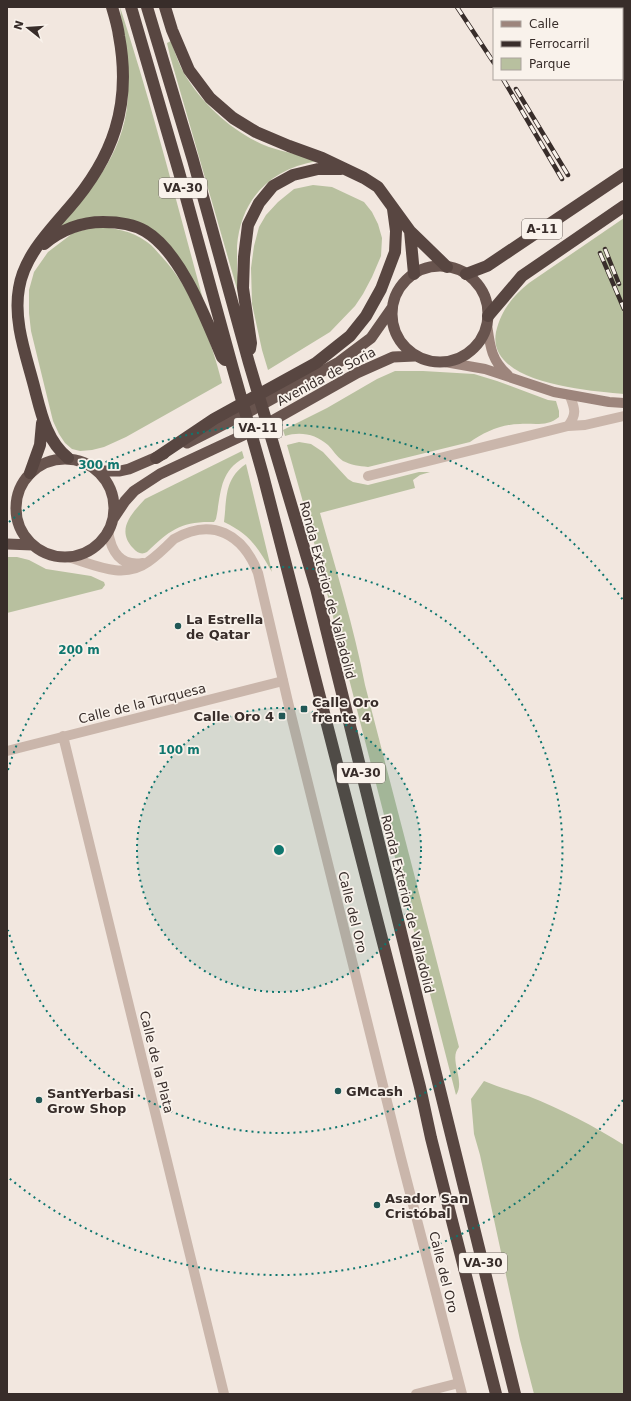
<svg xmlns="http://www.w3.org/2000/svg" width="631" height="1401" viewBox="0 0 631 1401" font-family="'DejaVu Sans',sans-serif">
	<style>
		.green { fill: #b8c09f }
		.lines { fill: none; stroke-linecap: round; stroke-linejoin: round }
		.minor { stroke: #cab6ab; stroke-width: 10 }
		.tertiary { stroke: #cab6ab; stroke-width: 10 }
		.secondary { stroke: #9d857c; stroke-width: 10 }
		.trunk { stroke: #68544e; stroke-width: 11 }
		.motorway { stroke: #584641; stroke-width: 12 }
		.rail-casing { stroke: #382d2a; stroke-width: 4.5 }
		.rail { stroke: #f9f2eb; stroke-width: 3; stroke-dasharray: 9; stroke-linecap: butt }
		.ring { fill: none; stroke: #0f766e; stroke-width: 2; stroke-dasharray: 2 4 }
		.poi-dot { fill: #215856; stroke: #f9f2eb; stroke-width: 1.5 }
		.labels { text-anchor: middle; stroke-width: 3.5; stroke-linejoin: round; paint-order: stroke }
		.shield { fill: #f9f2eb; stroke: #726864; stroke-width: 1 }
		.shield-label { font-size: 12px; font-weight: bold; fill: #382d2a }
		.street-label { font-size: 13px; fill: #382d2a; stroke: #f9f2eb }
		.poi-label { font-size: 13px; font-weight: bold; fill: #382d2a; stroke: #f9f2eb; text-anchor: start }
		.centre { fill: #0f766e; stroke: #f9f2eb; stroke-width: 2 }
		.ring-label { font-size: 12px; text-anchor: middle; font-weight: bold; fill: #0f766e; stroke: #f9f2eb; stroke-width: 3.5; stroke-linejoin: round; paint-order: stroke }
	</style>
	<rect width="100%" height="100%" fill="#f2e7df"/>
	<path class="green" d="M120,7C152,105 177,204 204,303L177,257L122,218L100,216L80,219L61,228L56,227C95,188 128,147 128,90C127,62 123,34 120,7Z
		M171,41C175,52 179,65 185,75C204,106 235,134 269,147C284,152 301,155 316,159L317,161C270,169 241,199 237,246C237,254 237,263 237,271C238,279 241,288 239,296L170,56L167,43Z
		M313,185L332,187L364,202L372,212L378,224L382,238L381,256L372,277L363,294L355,306L330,332L268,370L262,350L252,304L251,268L254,246L259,227L266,215L278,202L294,189Z
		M624,218V394C590,391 486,384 496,332C501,310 513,296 529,283Z
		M95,227C114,228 131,230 147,242C153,246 157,252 162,257C193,291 211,339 222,383L126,437L104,447L92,450L80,451L72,449L65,443L59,434L53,421L31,331L29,313V290L34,272L48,252L73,233Z
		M395,371H423L474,374L497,381L548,400L556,401L559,411V417C547,427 534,423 520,424C502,424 484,432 470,442L368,467C359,466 351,465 343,461C337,457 333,450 328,445C316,434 300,431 285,436L283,430L327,408L377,379Z
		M299,442L311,444L323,452L348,479L353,482L368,485L419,472H430L420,475L413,480L415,488L320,513C336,570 354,627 365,685L459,1047C448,1059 466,1081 456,1095L310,527L287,445Z
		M242,451L244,458C219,471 221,495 216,519L214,522C181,521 170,530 147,552C142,555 137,553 133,548C116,530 131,514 145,499Z
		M246,464L272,572C258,548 251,535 224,522C227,498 224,479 246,464Z
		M7,557H17L29,560L46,569L91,576L104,582L105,585L102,589L7,613Z
		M484,1081C498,1087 513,1091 528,1096C561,1109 594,1126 624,1145V1394H534L520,1340L480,1155L474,1134L471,1099Z"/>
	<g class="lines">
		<path class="minor" d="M568,426C577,414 575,409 570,396
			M368,476L568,426L585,425L624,416
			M63,736L224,1394
			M7,751L283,681"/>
		<path class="tertiary" d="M108,531C111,551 120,567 143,563
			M68,557C95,565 123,580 148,562C158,555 166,547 174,539C212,517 243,534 258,573L291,715L401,1158L462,1394
			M416,1394L459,1383"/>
		<path class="secondary" d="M487,324C490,346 491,360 508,375
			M445,362L485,369L554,392L609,402L624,403"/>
		<path class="trunk" d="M392 314a48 48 0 1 1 96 0a48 48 0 1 1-96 0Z
			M187,443L254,409L339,362L371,338L392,308
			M16 508a49 49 0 1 1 98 0a49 49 0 1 1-98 0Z
			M99,471H120L129,469L164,454
			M113,519L125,501L134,491L160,474L263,426L357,373L393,357L415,356
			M7,544L33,545"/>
		<path class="motorway" d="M131,7L179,172L233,369L263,475L420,1087L431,1138L496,1394
			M147,7L193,160L249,363L316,588L515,1394
			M165,7L172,30L189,70L210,98L233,118L256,132L289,146L322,158L364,178L378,187L410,231L447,267
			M410,231L414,274
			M44,244C61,230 81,222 103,222C116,222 133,224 145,231C181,252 206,319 222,357L225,360
			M466,274L487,266L624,174
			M488,316L522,276L624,206
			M250,349L251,343L243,288L244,257L248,225L259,203L273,186L293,175L318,169H341
			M68,458C46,440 41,413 34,386C26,355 13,321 19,288C24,257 48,232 68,209C113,158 132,105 119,36C118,27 115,17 112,7
			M156,458L214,419L316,363L350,336L366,316L381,289L395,252L396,231L393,209
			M30,473L40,445L42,423"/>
		<defs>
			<path id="rail" d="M457,7L494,63
				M503,79L562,179
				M516,89L568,175
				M605,249L619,284
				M600,253L624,309"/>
		</defs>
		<use href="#rail" class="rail-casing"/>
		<use href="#rail" class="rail"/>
	</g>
	<circle cx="279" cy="850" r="142" fill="#0f766e" fill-opacity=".12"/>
	<g class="ring">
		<circle cx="279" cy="850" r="142"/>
		<path d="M8 770A283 283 0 1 1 8 930"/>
		<path d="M623 1100A425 425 0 0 1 9 1178M9 522A425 425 0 0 1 623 600"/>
	</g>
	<g class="poi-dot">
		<circle cx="178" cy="626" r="4"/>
		<rect x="300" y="705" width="8" height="8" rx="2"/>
		<rect x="278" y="712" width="8" height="8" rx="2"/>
		<circle cx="338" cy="1091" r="4"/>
		<circle cx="39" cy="1100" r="4"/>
		<circle cx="377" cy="1205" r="4"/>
	</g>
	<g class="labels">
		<g class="shield">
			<rect x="159" y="178" width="48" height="20" rx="3"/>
			<rect x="522" y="219" width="40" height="20" rx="3"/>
			<rect x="234" y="418" width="48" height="20" rx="3"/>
			<rect x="337" y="763" width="48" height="20" rx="3"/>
			<rect x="459" y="1253" width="48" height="20" rx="3"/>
		</g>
		<g class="shield-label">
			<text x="183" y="192">VA-30</text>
			<text x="542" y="233">A-11</text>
			<text x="258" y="432">VA-11</text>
			<text x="361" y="777">VA-30</text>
			<text x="483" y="1267">VA-30</text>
		</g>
		<g class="street-label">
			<text transform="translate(326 376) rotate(-28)" y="5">Avenida de Soria</text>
			<text transform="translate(328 590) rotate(75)" y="5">Ronda Exterior de Valladolid</text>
			<text transform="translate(142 703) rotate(-14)" y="5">Calle de la Turquesa</text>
			<text transform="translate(408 904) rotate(76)" y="5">Ronda Exterior de Valladolid</text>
			<text transform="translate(353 912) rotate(76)" y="5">Calle del Oro</text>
			<text transform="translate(157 1062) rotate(76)" y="5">Calle de la Plata</text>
			<text transform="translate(444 1272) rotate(76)" y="5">Calle del Oro</text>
		</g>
		<g class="poi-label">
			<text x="186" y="624">La Estrella<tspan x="186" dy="15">de Qatar</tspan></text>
			<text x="312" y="707">Calle Oro<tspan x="312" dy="15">frente 4</tspan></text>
			<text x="274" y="721" text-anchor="end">Calle Oro 4</text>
			<text x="346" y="1096">GMcash</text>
			<text x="47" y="1098">SantYerbasi<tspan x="47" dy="15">Grow Shop</tspan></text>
			<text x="385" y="1203">Asador San<tspan x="385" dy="15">Cristóbal</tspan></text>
		</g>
	</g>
	<circle cx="279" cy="850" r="6" class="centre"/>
	<g class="ring-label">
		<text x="99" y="469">300 m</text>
		<text x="79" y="654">200 m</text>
		<text x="179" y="754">100 m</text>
	</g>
	<rect width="631" height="1401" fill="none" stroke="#382d2a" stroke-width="16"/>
	<rect x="493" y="8" width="130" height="72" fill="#f9f2eb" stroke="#aca39e"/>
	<rect x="501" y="21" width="20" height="6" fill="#9d857c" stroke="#aca39e"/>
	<text x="529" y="28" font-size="12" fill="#382d2a">Calle</text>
	<rect x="501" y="41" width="20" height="6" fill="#382d2a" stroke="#aca39e"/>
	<text x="529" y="48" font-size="12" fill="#382d2a">Ferrocarril</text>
	<rect x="501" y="58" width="20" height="12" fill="#b8c09f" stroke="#aca39e"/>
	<text x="529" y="68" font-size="12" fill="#382d2a">Parque</text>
	<g transform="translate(28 28) rotate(287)" stroke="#f9f2eb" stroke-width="3" paint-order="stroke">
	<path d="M0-3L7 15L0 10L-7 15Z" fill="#382d2a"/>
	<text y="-6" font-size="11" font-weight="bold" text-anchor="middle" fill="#382d2a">N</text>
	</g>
</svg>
